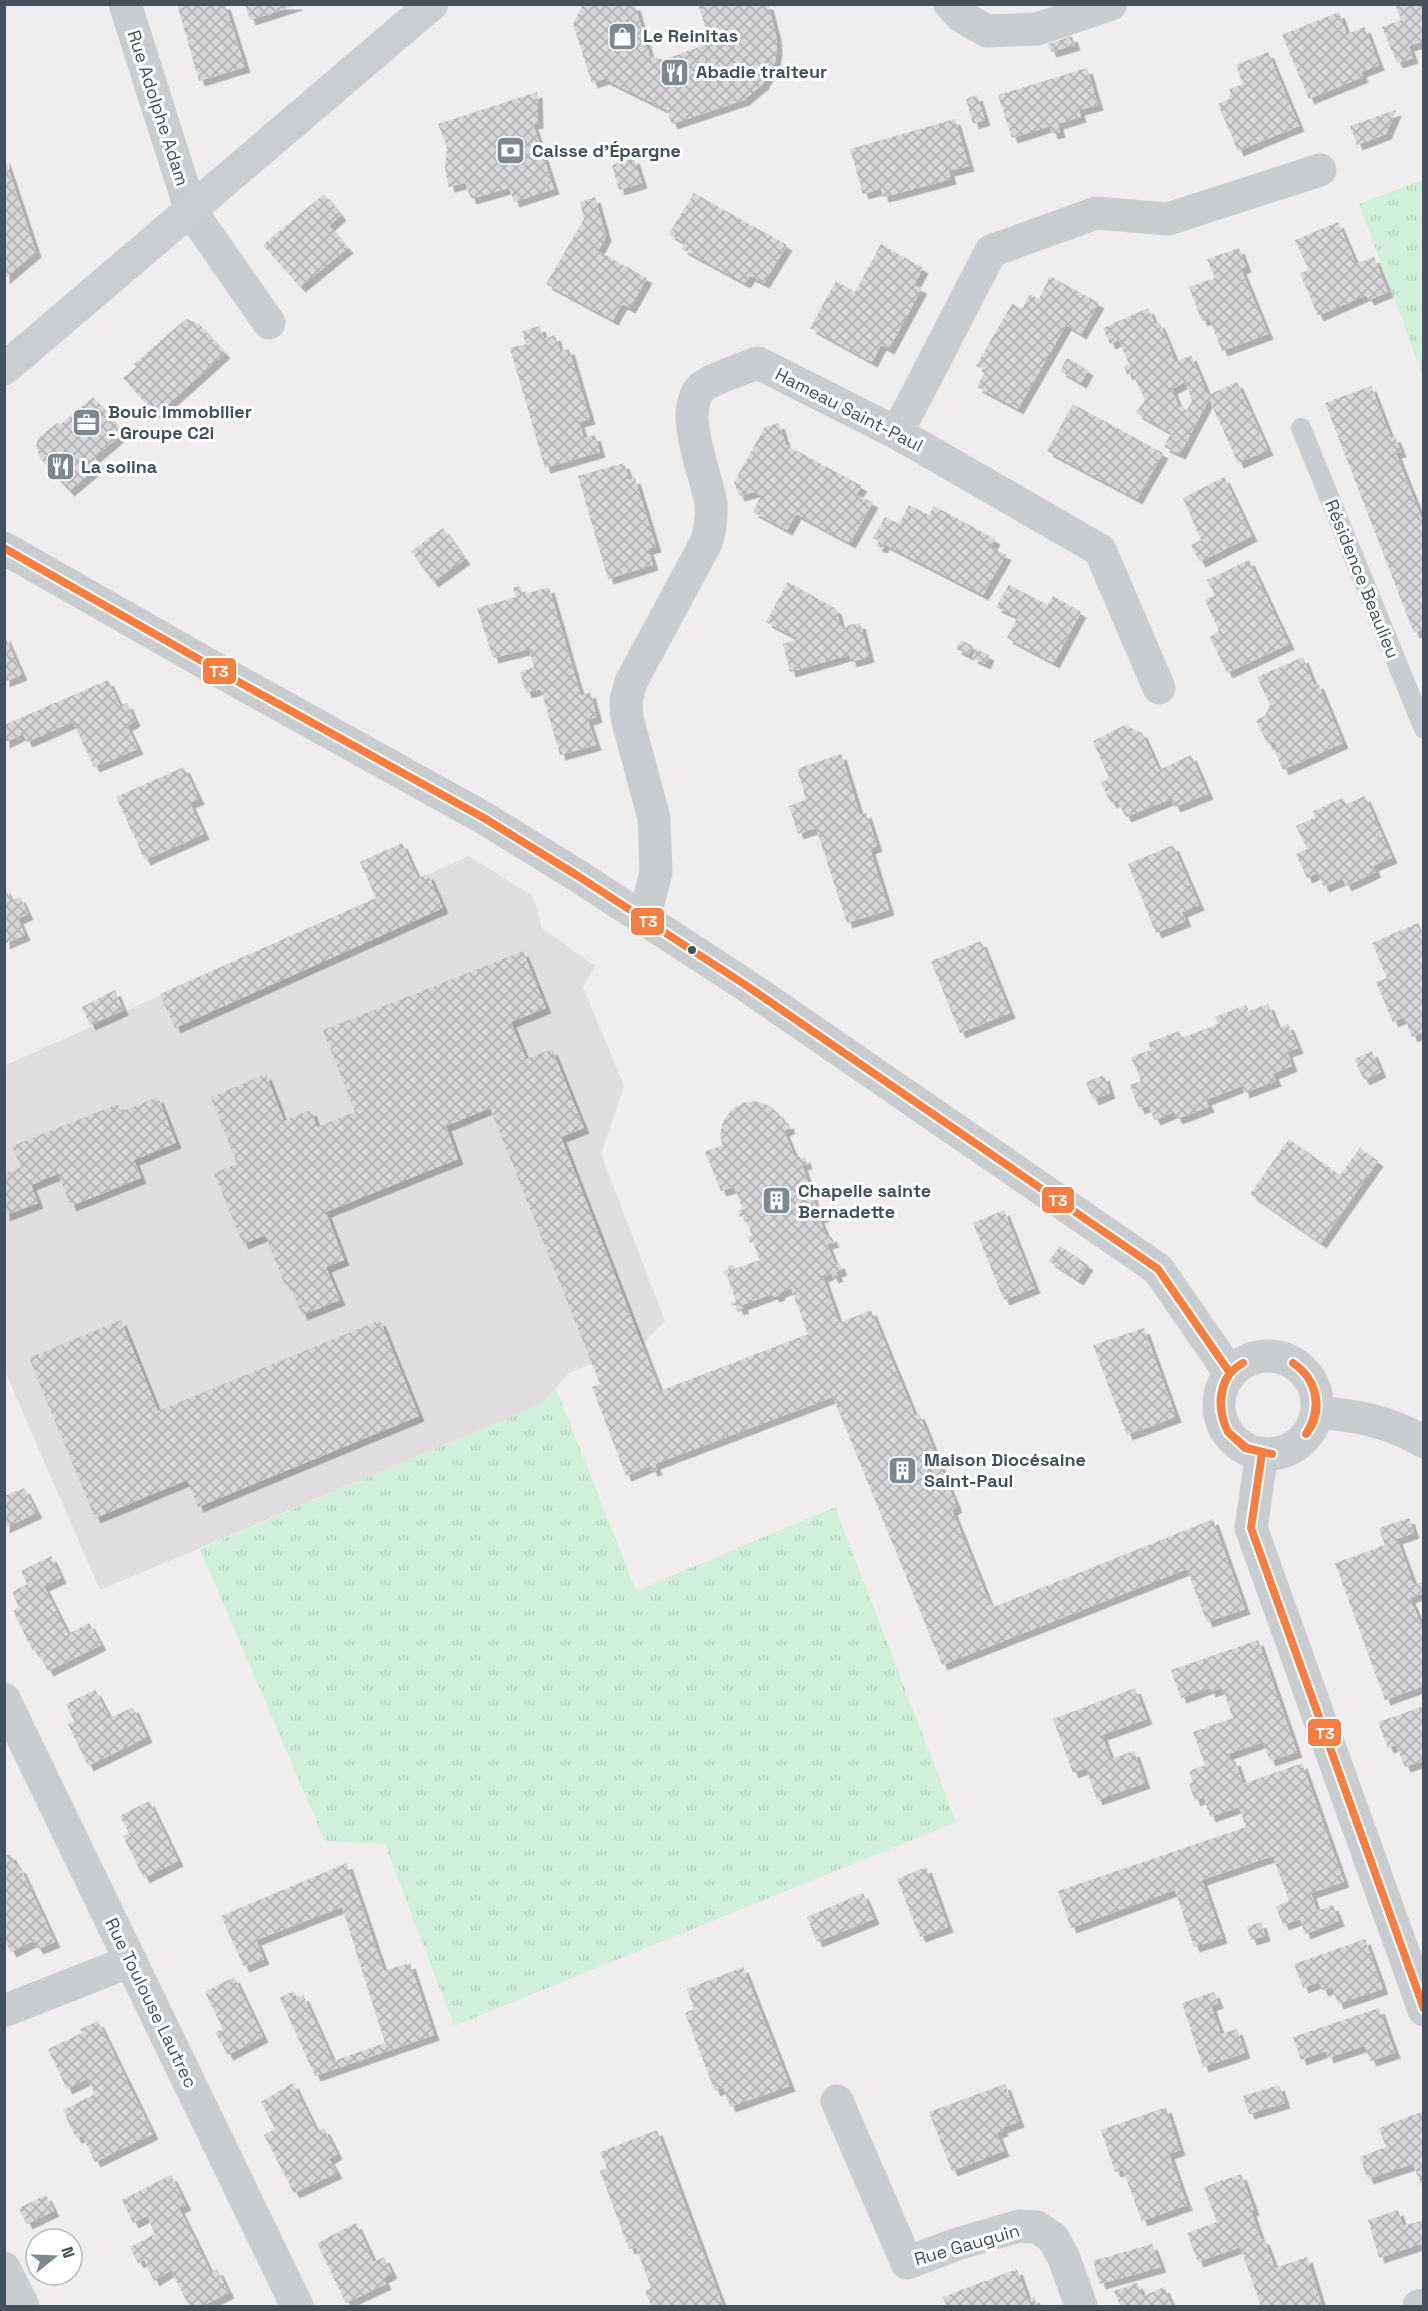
<svg xmlns="http://www.w3.org/2000/svg" width="1428" height="2311" viewBox="0 0 1428 2311" font-family="'Space Grotesk',sans-serif">
	<style>
		.education { fill: #e0dee0 }
		.grass { fill: url(#grass-tufts) }
		.building { fill: url(#building-cross-hatch); fill-rule: evenodd; filter: url(#shadow) }
		.lines { fill: none; stroke-linecap: round; stroke-linejoin: round }
		.service { stroke: #cacdcf; stroke-width: 20 }
		.minor { stroke: #cacdcf; stroke-width: 33 }
		.tertiary { stroke: #cacdcf; stroke-width: 33 }
		.secondary { stroke: #caced1; stroke-width: 33 }
		.bus-1-casing { stroke: #fff; stroke-width: 12 }
		.bus-1 { stroke: #f67e41; stroke-width: 8 }
		.bus-dot { fill: #44515c; stroke: #fff; stroke-width: 2 }
		.labels { text-anchor: middle; stroke-width: 6; stroke-linejoin: round; paint-order: stroke }
		.poi-label { font-size: 18px; font-weight: bold; fill: #44515c; stroke: #fff; text-anchor: start }
		.street-label { font-size: 18px; fill: #44515c; stroke: #fff }
		.line-badge { stroke: #fff; stroke-width: 2 }
		.badge-label { font-size: 16px; text-anchor: middle; font-weight: bold; fill: #fff }
	</style>
	<defs>
		<pattern id="grass-tufts" width="24" height="20" patternUnits="userSpaceOnUse" patternTransform="scale(1.5)"><rect width="24" height="20" fill="#d0f0db"/><path d="M3 7l-1-3M5 7V3M7 7l1-3M15 17l-1-3M17 17v-4M19 17l1-3" fill="none" stroke="#b4d0be"/></pattern>
		<pattern id="building-cross-hatch" width="8" height="8" patternUnits="userSpaceOnUse" patternTransform="scale(1.5)"><rect width="8" height="8" fill="#d6d5d7"/><path d="M0 0l8 8M0 8l8-8" fill="none" stroke="#afafb2"/></pattern>
		<filter id="shadow"><feDropShadow dx="5.5" dy="5.5" stdDeviation="0" flood-color="#0004"/></filter>
	</defs>
	<rect width="100%" height="100%" fill="#efeded"/>
	<path class="education" d="M469,856L533,896L542,928L595,966L583,987L624,1086L601,1154L665,1321L643,1343L569,1373L543,1403L100,1590L5,1371L4,1066Z"/>
	<path class="grass" d="M1423,180H1424L1423,376L1359,204Z
		M556,1388L636,1591L835,1507L956,1822L454,2026L385,1844L325,1841L200,1549L543,1403Z"/>
	<path class="building" d="M177,4H225L245,67L199,81Z
		M245,4H297V5L250,20Z
		M583,4L635,5L650,56L663,60L702,46L708,34L698,4H768L776,35L777,47L775,62L763,84L744,100L672,124L667,110L604,79L592,83L573,24Z
		M1395,4H1424V41L1409,46L1413,58L1397,63L1382,27L1401,20Z
		M1339,12L1347,34L1365,27L1379,65L1361,72L1363,77L1309,99L1282,35Z
		M1072,36L1075,45L1051,52L1048,44Z
		M1268,52L1299,126L1238,151L1218,104L1229,99L1230,89L1243,84L1236,65Z
		M1087,68L1098,105L1079,110L1081,117L1058,124L1060,132L1052,134L1050,126L1012,138L998,95Z
		M537,92L538,123L533,124L554,189L514,202L509,188L471,199L465,183L449,187L445,168L447,147L438,124Z
		M977,95L985,120L973,124L966,99Z
		M1395,110L1396,111L1386,134L1357,145L1350,126Z
		M955,119L969,166L949,171L951,179L892,195L883,197L881,189L863,194L850,149Z
		M4,156L36,252L4,279Z
		M634,158L642,183L619,190L612,165Z
		M694,193L787,245L764,283L750,276L745,283L682,249L685,243L669,234Z
		M324,194L341,215L329,226L348,248L300,287L263,245Z
		M595,197L606,236L598,251L647,278L630,308L622,304L613,320L546,284L584,219L580,202Z
		M1338,222L1356,264L1374,257L1388,292L1369,300L1366,295L1318,316L1300,273L1309,270L1295,240Z
		M881,244L923,268L914,285L922,288L889,349L881,345L872,362L810,328L836,281L855,292Z
		M1239,248L1246,267L1241,269L1268,334L1222,351L1209,318L1202,321L1189,287L1215,278L1207,259Z
		M1050,276L1099,303L1081,334L1066,325L1018,409L977,387L986,370L976,366L1012,304L1022,309L1030,294L1039,299Z
		M1148,308L1155,324L1159,322L1176,362L1191,355L1208,395L1237,382L1268,450L1238,463L1209,399L1180,454L1164,447L1171,433L1136,413L1145,400L1132,372L1127,375L1124,366L1129,364L1119,340L1110,344L1103,328ZM1185,382L1192,400L1187,410L1178,405L1172,389Z
		M186,319L199,324L225,353L156,415L123,378L136,367L134,364Z
		M540,326L544,339L555,335L560,351L569,349L590,419L579,422L584,438L595,435L600,452L545,468L510,348L526,344L522,331Z
		M1067,358L1088,370L1081,383L1060,371Z
		M1371,386L1391,438L1395,436L1401,452L1396,453L1424,524V629L1414,633L1325,403Z
		M93,397L123,433L95,457L100,465L69,491L40,458L36,446L38,439L57,423L60,425Z
		M1073,404L1163,453L1137,499L1047,451Z
		M779,423L786,445L862,486L856,495L873,502L850,543L796,514L787,530L753,512L761,496L754,492L739,496L734,482L765,427Z
		M624,463L629,480L635,478L656,547L648,549L653,565L608,579L578,476Z
		M1224,477L1252,536L1200,562L1191,545L1201,540L1183,498Z
		M909,505L929,515L934,506L995,539L991,547L1006,555L983,595L884,544L882,548L876,546L879,541L873,538L885,517L899,524Z
		M443,528L465,559L433,582L411,551Z
		M1249,560L1289,644L1227,673L1210,637L1219,631L1205,600L1215,595L1207,580Z
		M788,582L836,609L841,627L860,623L869,657L851,662L849,655L790,672L783,644L799,639L766,622Z
		M1009,585L1048,605L1053,596L1081,612L1054,663L1007,638L1018,617L996,607Z
		M520,586L522,595L549,587L581,696L590,692L597,717L588,720L596,745L560,755L541,689L526,693L520,672L534,667L529,649L493,658L477,608L516,597L513,588Z
		M4,634L22,675L4,682Z
		M961,640L973,646L968,655L956,649Z
		M976,649L989,655L985,664L972,658Z
		M1303,657L1314,685L1318,683L1343,743L1283,770L1274,748L1277,747L1274,741L1268,745L1256,720L1265,716L1270,705L1257,677Z
		M108,680L120,706L127,703L135,721L127,726L138,749L94,767L73,722L27,742L23,734L4,743V725Z
		M1125,725L1142,733L1159,770L1191,755L1208,794L1175,807L1171,799L1126,817L1117,800L1111,803L1101,783L1109,778L1093,741Z
		M841,754L860,815L866,812L877,846L870,849L889,910L847,923L816,828L798,834L789,806L806,799L797,769Z
		M184,767L199,799L190,803L204,834L145,860L116,797Z
		M1365,796L1392,858L1373,866L1376,872L1346,886L1343,879L1324,887L1317,873L1307,878L1296,854L1307,849L1296,826L1315,818L1313,811L1343,798L1346,804Z
		M402,843L418,878L428,874L443,908L175,1028L160,994L376,898L360,862Z
		M1173,845L1199,905L1182,912L1186,921L1156,933L1128,864Z
		M4,887L11,900L20,897L28,914L18,919L25,935L4,944Z
		M1418,923L1424,935V1032L1412,1037L1404,1017L1393,1022L1376,982L1387,978L1372,943Z
		M981,941L1010,1013L960,1033L931,961Z
		M523,951L546,1008L511,1022L526,1059L552,1049L584,1128L561,1137L660,1391L808,1334L791,1288L779,1293L780,1295L774,1297L772,1294L742,1305L744,1308L738,1310L736,1305L732,1306L731,1303L736,1301L727,1275L725,1276L723,1272L729,1269L728,1266L733,1265L734,1269L760,1260L753,1242L750,1243L748,1237L752,1235L744,1215L740,1217L738,1211L743,1209L734,1187L721,1191L705,1152L722,1145L720,1133L724,1120L731,1110L743,1103L755,1101L768,1105L778,1113L785,1124L788,1123L790,1128L784,1131L795,1157L799,1156L801,1159L805,1157L807,1164L802,1165L809,1185L814,1184L816,1190L811,1192L818,1212L823,1210L825,1216L819,1218L827,1238L831,1236L834,1242L827,1244L835,1264L839,1263L842,1270L836,1272L838,1276L833,1278L831,1273L823,1277L839,1323L871,1310L915,1416L919,1413L957,1507L952,1510L989,1602L992,1600L994,1607L1213,1519L1245,1609L1207,1622L1187,1569L942,1665L833,1397L655,1464L657,1470L652,1471L650,1466L626,1476L592,1387L600,1384L490,1108L446,1126L458,1159L326,1212L344,1260L326,1267L340,1300L302,1315L289,1284L285,1285L265,1235L243,1244L214,1173L237,1164L211,1097L266,1074L284,1121L311,1110L317,1127L355,1112L323,1030Z
		M115,990L123,1010L90,1025L82,1007Z
		M1268,1004L1278,1028L1288,1024L1298,1048L1287,1052L1292,1066L1273,1074L1276,1081L1244,1093L1242,1086L1206,1100L1209,1107L1177,1119L1174,1112L1155,1120L1148,1106L1139,1109L1130,1085L1141,1081L1131,1057L1151,1050L1148,1043L1179,1031L1182,1038L1218,1024L1215,1017L1246,1005L1249,1011Z
		M1372,1051L1381,1072L1364,1080L1354,1059Z
		M1104,1075L1110,1093L1093,1100L1086,1082Z
		M158,1097L176,1143L134,1160L141,1178L71,1206L58,1174L31,1185L38,1203L4,1216V1174L21,1167L12,1146L118,1104L121,1112Z
		M1289,1139L1340,1175L1360,1148L1378,1161L1321,1243L1250,1194Z
		M1004,1210L1035,1288L1004,1300L973,1223Z
		M1060,1246L1088,1265L1078,1280L1049,1261Z
		M121,1320L158,1411L380,1320L419,1416L198,1507L187,1480L95,1518L29,1358Z
		M1144,1328L1176,1417L1127,1435L1093,1345Z
		M24,1488L37,1513L4,1528V1496Z
		M1409,1518L1414,1533L1397,1539L1414,1585L1424,1581V1593L1410,1598L1424,1631V1686L1385,1700L1335,1563L1385,1545L1379,1528Z
		M51,1556L61,1578L44,1586L68,1634L89,1623L101,1645L48,1671L37,1650L33,1651L13,1611L19,1607L12,1592L27,1584L21,1571Z
		M1258,1640L1297,1752L1270,1761L1263,1742L1228,1754L1231,1761L1235,1760L1243,1784L1302,1763L1344,1882L1311,1893L1317,1911L1333,1905L1339,1921L1305,1934L1300,1919L1283,1925L1276,1906L1289,1901L1273,1856L1202,1880L1222,1938L1194,1947L1175,1890L1071,1928L1058,1891L1246,1827L1239,1807L1210,1817L1204,1797L1195,1801L1189,1784L1193,1782L1189,1771L1205,1765L1193,1732L1233,1718L1222,1688L1210,1692L1209,1688L1181,1698L1171,1670Z
		M1135,1688L1147,1719L1102,1735L1111,1759L1134,1751L1145,1783L1097,1800L1086,1768L1073,1773L1053,1719Z
		M95,1690L110,1718L133,1707L147,1737L88,1766L68,1724L74,1721L66,1704Z
		M1424,1706V1761L1405,1767L1396,1745L1388,1748L1378,1722Z
		M149,1801L178,1861L144,1878L123,1836L129,1833L120,1816Z
		M10,1854L18,1868L20,1867L55,1942L38,1949L33,1941L11,1952L4,1939V1856Z
		M347,1863L384,1971L410,1963L434,2035L315,2076L280,1998L293,1991L298,1999L303,1995L333,2061L385,2043L342,1907L256,1940L264,1959L244,1967L221,1916Z
		M926,1867L948,1927L920,1937L897,1879Z
		M863,1893L874,1919L817,1942L807,1917Z
		M1261,1922L1265,1936L1251,1940L1247,1927Z
		M1365,1939L1383,1989L1338,2004L1332,1987L1323,1991L1319,1982L1303,1988L1294,1964Z
		M743,1967L790,2086L730,2107L723,2087L715,2091L685,2013L694,2009L687,1989Z
		M234,1977L263,2037L228,2055L215,2032L223,2029L205,1992Z
		M1214,1992L1218,2003L1211,2006L1221,2034L1237,2029L1245,2053L1203,2067L1182,2003Z
		M1379,2008L1395,2053L1371,2061L1364,2046L1328,2058L1326,2051L1301,2060L1293,2037Z
		M98,2021L153,2134L95,2162L83,2136L76,2138L63,2110L95,2094L87,2079L67,2089L48,2049L82,2033L80,2029Z
		M293,2083L317,2132L324,2128L337,2154L329,2159L337,2173L294,2193L264,2135L275,2129L261,2102Z
		M1005,2084L1019,2122L1002,2128L1003,2131L997,2133L1004,2151L952,2171L929,2112Z
		M1279,2085L1285,2103L1249,2114L1243,2096Z
		M1166,2107L1180,2150L1169,2154L1187,2205L1142,2221L1123,2170L1115,2172L1101,2130Z
		M1424,2111V2191L1413,2164L1368,2179L1360,2157L1386,2147L1379,2128Z
		M657,2130L723,2306H651L645,2291L651,2288L636,2247L629,2249L600,2171L607,2168L600,2152Z
		M1241,2174L1254,2210L1251,2211L1261,2239H1264L1275,2268L1307,2257L1322,2306H1288L1287,2304L1278,2306H1261L1240,2247L1198,2262L1187,2233L1217,2222L1204,2187Z
		M171,2175L186,2205L179,2208L193,2236L211,2273L217,2269L229,2293L202,2306H189L171,2270L154,2281L144,2260L138,2263L130,2247L155,2234L147,2216L133,2223L122,2200Z
		M46,2195L54,2211L27,2224L19,2208Z
		M1398,2210L1403,2226L1424,2220V2243L1379,2258L1368,2220Z
		M356,2223L374,2262L384,2257L392,2273L383,2278L386,2284L346,2303L317,2243Z
		M1152,2244L1161,2267L1100,2284L1093,2261Z
		M1017,2269L1028,2300L1034,2297L1037,2306H947L943,2297Z
		M1137,2283L1143,2296L1164,2287L1172,2306H1120L1114,2291Z"/>
	<g class="lines">
		<path class="service" d="M1301,428L1424,729"/>
		<path class="minor" d="M125,4L191,211L269,323
			M950,4L961,16L987,31L1037,29L1111,4
			M897,433L991,251L1096,213L1168,219L1320,170
			M644,920L656,872L654,818L627,718L626,700L631,682L707,541C710,528 712,517 711,504C707,475 677,411 702,387C711,379 745,368 758,363L897,433L1100,550L1159,688
			M1262,1453L1251,1528L1424,2010
			M4,1699L297,2306
			M4,2011L131,1961
			M837,2101L907,2263L957,2244L1019,2226L1037,2227L1053,2238L1064,2258L1081,2306
			M4,2268L23,2306
			M1419,2306L1424,2305"/>
		<path class="tertiary" d="M4,548L237,681L484,818L578,876L744,984L1158,1269L1230,1373
			M1219 1405a49 49 0 1 1 98 0a49 49 0 1 1-98 0Z
			M1316,1413C1354,1414 1391,1422 1424,1442"/>
		<path class="secondary" d="M4,369L432,4"/>
		<defs>
			<path id="bus-1" d="M4,548L237,681L484,818L578,876L744,984L1158,1269L1230,1373
				M1293,1363C1317,1379 1325,1411 1306,1434
				M1293,1363C1318,1380 1322,1409 1306,1434
				M1228,1432L1247,1448L1272,1454
				M1228,1432L1245,1448L1272,1454
				M1228,1432C1216,1408 1217,1377 1243,1363
				M1228,1432C1217,1409 1218,1376 1243,1363
				M1262,1453L1251,1528L1424,2009"/>
		</defs>
		<use href="#bus-1" class="bus-1-casing"/>
		<use href="#bus-1" class="bus-1"/>
	</g>
	<defs>
		<symbol id="shop-square" viewBox="-11 -11 22 22"><rect x="-9" y="-9" width="18" height="18" rx="4" fill="#80888f" stroke="#fff"/><path d="M-5-2.5h2.3a2.7 3.5 0 0 1 5.4 0H5L5.5 6h-11ZM-1.5-2.5h3a1.5 2.3 0 0 0-3 0Z" fill="#fff"/></symbol>
		<symbol id="restaurant-square" viewBox="-11 -11 22 22"><rect x="-9" y="-9" width="18" height="18" rx="4" fill="#80888f" stroke="#fff"/><path d="M-5-6h1v4h1v-4h1v4h1v-4h1v5L-1.5 .5V6h-2V.5L-5-1ZM5-6V6H3V1.5H1.5Q1.5-4 5-6Z" fill="#fff"/></symbol>
		<symbol id="bank-square" viewBox="-11 -11 22 22"><rect x="-9" y="-9" width="18" height="18" rx="4" fill="#80888f" stroke="#fff"/><path d="M-6-4H6V4H-6ZM0-2.3a2.3 2.3 0 1 0 0 4.6a2.3 2.3 0 1 0 0-4.6Z" fill="#fff"/></symbol>
		<symbol id="office-square" viewBox="-11 -11 22 22"><rect x="-9" y="-9" width="18" height="18" rx="4" fill="#80888f" stroke="#fff"/><path d="M-6-3h4V-5.5h4V-3h4V5H-6ZM-1-4.5V-3h2v-1.5ZM-6 0V1H6V0Z" fill="#fff"/></symbol>
		<symbol id="building-square" viewBox="-11 -11 22 22"><rect x="-9" y="-9" width="18" height="18" rx="4" fill="#80888f" stroke="#fff"/><path d="M-4-6H4V6H1V3H-1V6H-4ZM-2.5-4.3h1.7v1.8h-1.7ZM.8-4.3h1.7v1.8H.8ZM-2.5-1h1.7V.8h-1.7ZM.8-1h1.7V.8H.8Z" fill="#fff"/></symbol>
	</defs>
	<g fill-rule="evenodd">
		<use href="#shop-square" x="606" y="20" width="33" height="33"/>
		<use href="#restaurant-square" x="658" y="56" width="33" height="33"/>
		<use href="#bank-square" x="494" y="134" width="33" height="33"/>
		<use href="#office-square" x="70" y="406" width="33" height="33"/>
		<use href="#restaurant-square" x="44" y="450" width="33" height="33"/>
		<use href="#building-square" x="760" y="1184" width="33" height="33"/>
		<use href="#building-square" x="886" y="1454" width="33" height="33"/>
	</g>
	<circle class="bus-dot" cx="692" cy="950" r="5"/>
	<g class="labels">
		<g class="poi-label">
			<text x="643" y="42">Le Reinitas</text>
			<text x="696" y="78">Abadie traiteur</text>
			<text x="532" y="157">Caisse d'Épargne</text>
			<text x="108" y="418">Bouic Immobilier<tspan x="108" dy="21">- Groupe C2i</tspan></text>
			<text x="81" y="473">La solina</text>
			<text x="798" y="1197">Chapelle sainte<tspan x="798" dy="21">Bernadette</tspan></text>
			<text x="924" y="1466">Maison Diocésaine<tspan x="924" dy="21">Saint-Paul</tspan></text>
		</g>
		<g class="street-label">
			<text transform="translate(158 108) rotate(72)" y="6">Rue Adolphe Adam</text>
			<text transform="translate(849 410) rotate(27)" y="6">Hameau Saint-Paul</text>
			<text transform="translate(1362 579) rotate(68)" y="6">Résidence Beaulieu</text>
			<text transform="translate(151 2003) rotate(64)" y="6">Rue Toulouse Lautrec</text>
			<text transform="translate(967 2245) rotate(-16)" y="6">Rue Gauguin</text>
		</g>
	</g>
	<g class="line-badge">
		<rect x="202" y="657" width="35" height="28" rx="6" fill="#f67e41"/>
		<rect x="630" y="907" width="35" height="29" rx="6" fill="#f67e41"/>
		<rect x="1041" y="1186" width="34" height="28" rx="6" fill="#f67e41"/>
		<rect x="1307" y="1718" width="35" height="29" rx="6" fill="#f67e41"/>
	</g>
	<g class="badge-label">
		<text x="219" y="677">T3</text>
		<text x="648" y="927">T3</text>
		<text x="1058" y="1206">T3</text>
		<text x="1325" y="1739">T3</text>
	</g>
	<rect width="1428" height="2311" fill="none" stroke="#44515c" stroke-width="12"/>
	<g transform="translate(54 2257) rotate(72)"><circle r="28" fill="#ffffff" stroke="#b4b9be" stroke-width="1.5"/>
	<path d="M0-4.5L10 22L0 15L-10 22Z" fill="#80888f"/>
	<text y="-9" font-size="16" font-weight="bold" text-anchor="middle" fill="#44515c">N</text>
	</g>
</svg>
